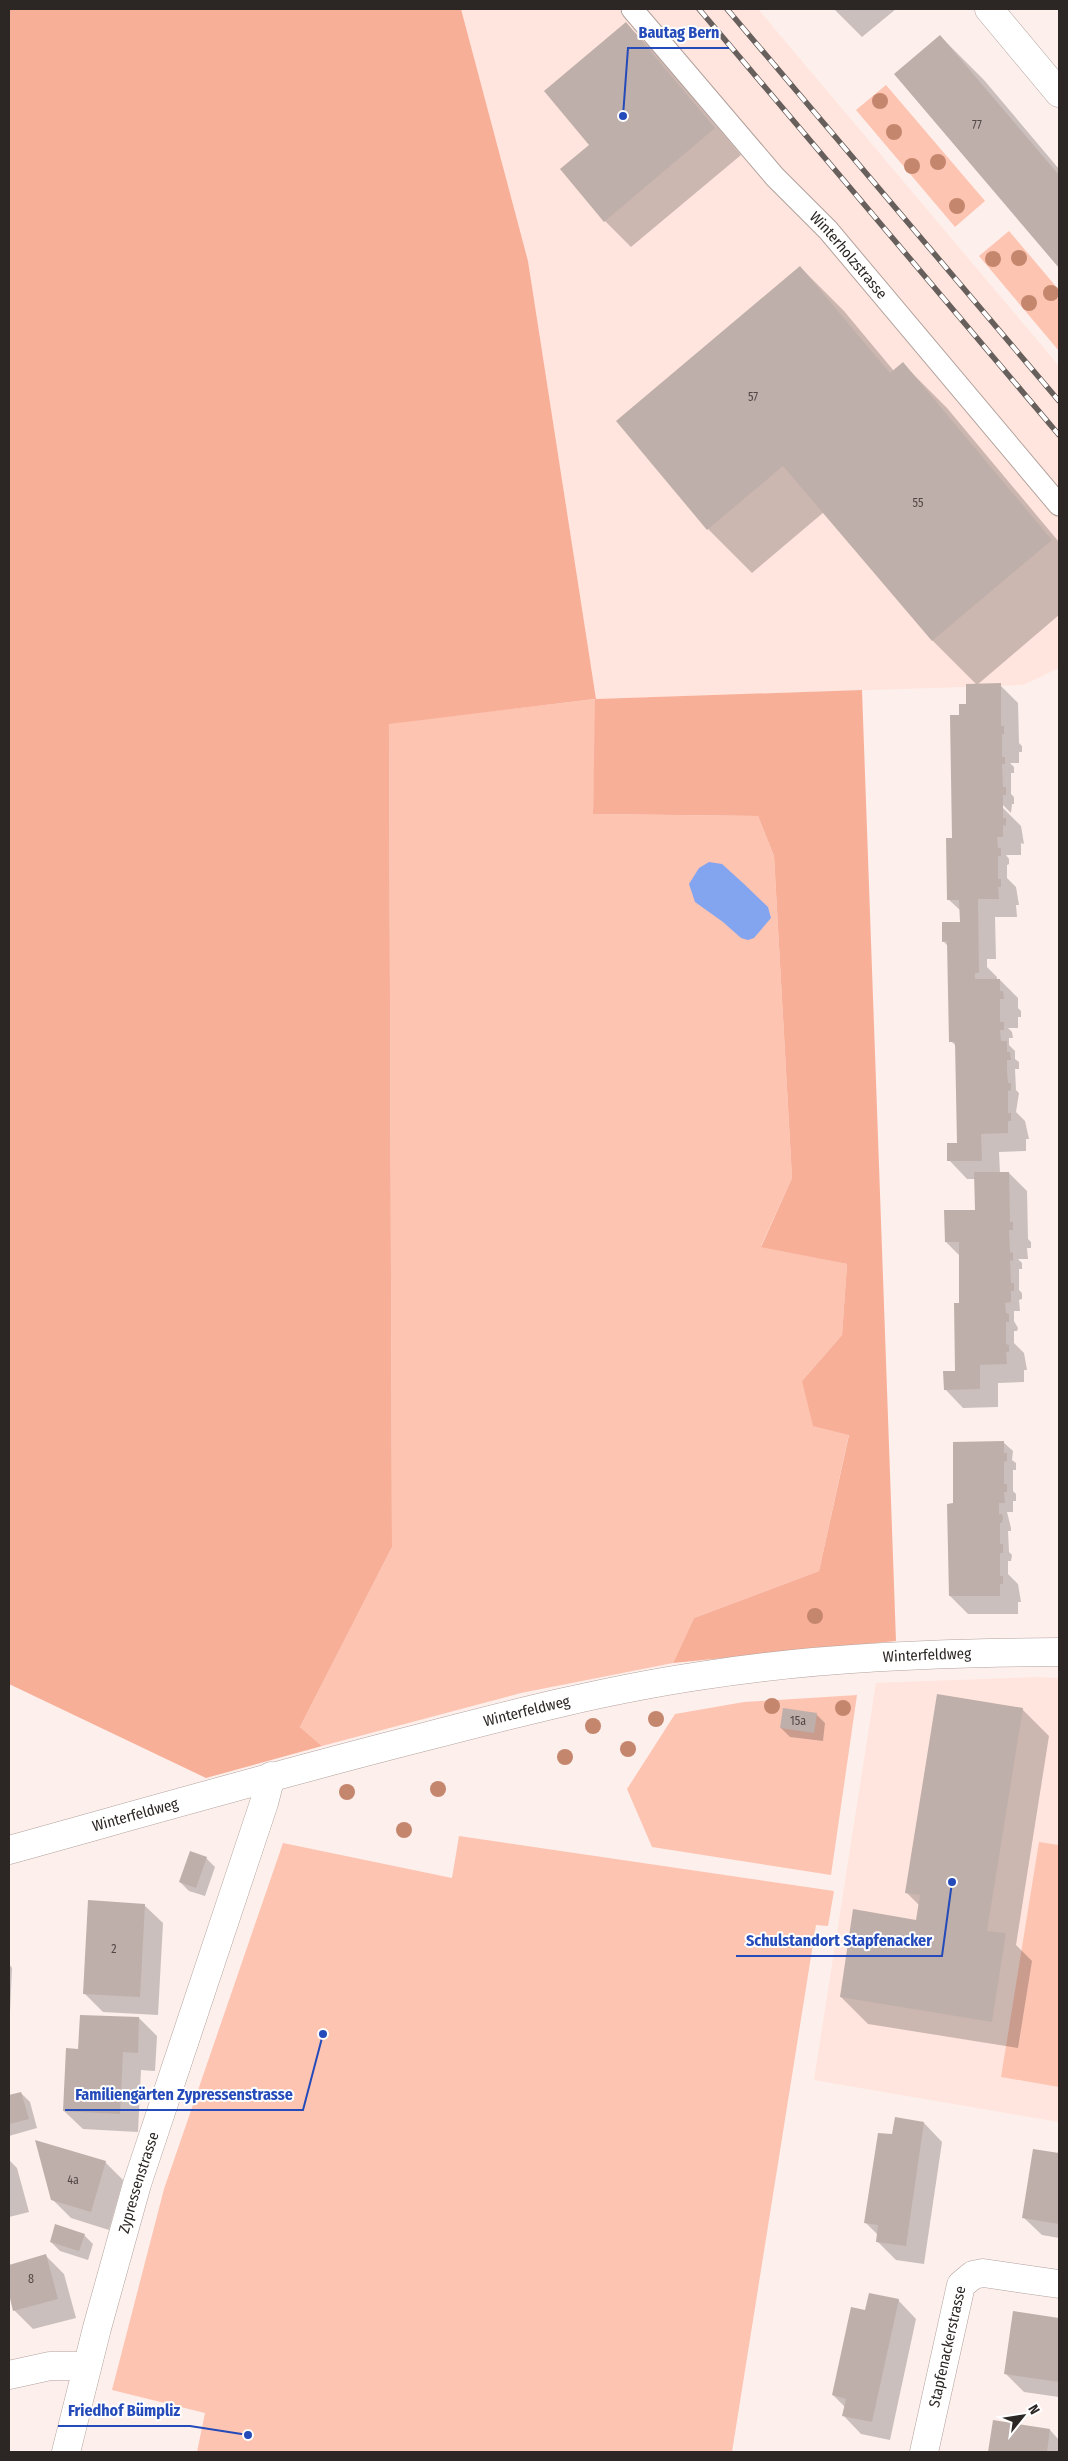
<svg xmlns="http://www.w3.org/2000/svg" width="1068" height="2461" viewBox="0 0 1068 2461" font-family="'Fira Sans Condensed',sans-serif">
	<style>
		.built { fill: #ffe5dd }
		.green { fill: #fdc4b2 }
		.forest { fill: #f8af98 }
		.water { fill: #83a5ef }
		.shadow { fill: #0003 }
		.building { fill: #bfafaa }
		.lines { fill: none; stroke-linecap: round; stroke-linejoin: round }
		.lane-casing { stroke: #b2a29d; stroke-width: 23 }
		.street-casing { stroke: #b2a29d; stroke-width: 29 }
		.lane { stroke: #fff; stroke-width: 21 }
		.street { stroke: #fff; stroke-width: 28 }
		.rail-casing { stroke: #675f5c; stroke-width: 5.5 }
		.rail { stroke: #fff; stroke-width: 4; stroke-dasharray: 11; stroke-linecap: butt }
		.tree { fill: #c5866e }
		.labels { text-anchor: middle; stroke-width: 4; stroke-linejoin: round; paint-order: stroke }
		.number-label { font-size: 12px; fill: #514846 }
		.street-label { font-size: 15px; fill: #2c2624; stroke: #fff }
		.leader { fill: none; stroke: #244bb9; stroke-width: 2 }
		.callout-dot { fill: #244bb9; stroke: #fff; stroke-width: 2 }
		.callout-label { font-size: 16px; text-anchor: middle; font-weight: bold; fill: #244bb9; stroke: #fff; stroke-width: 4; stroke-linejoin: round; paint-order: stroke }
	</style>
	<rect width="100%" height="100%" fill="#fdefeb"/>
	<path class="built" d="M461,9H758L1059,366V668L1023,685L596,699L528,261Z
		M1036,1677L1059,1678V2122L814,2080L876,1683Z"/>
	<path class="green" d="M886,85L985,201L955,227L856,110Z
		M1009,231L1059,290V351L979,256Z
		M596,699L593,814L758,816L774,856L792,1178L761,1246L847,1264L842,1335L802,1381L849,1434L819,1571L694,1618L673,1663L521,1693L322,1746L300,1727L392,1547L389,723Z
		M857,1695L831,1875L652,1847L627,1789L675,1714L744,1702Z
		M459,1836L834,1891L828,1926L816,1925L732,2452H197L205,2413L112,2390L164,2189L283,1843L452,1878Z
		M1039,1842L1059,1845V2087L1001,2077Z"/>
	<path class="forest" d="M9,9H461L528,261L596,699L862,690L896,1641L673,1663L694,1618L819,1571L849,1435L813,1426L802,1381L842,1335L847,1264L761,1247L792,1178L774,856L758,816L593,814L595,699L389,724L392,1547L300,1727L322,1746L206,1778L9,1684Z"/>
	<path class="water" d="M709,862L722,864L743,883L768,907L771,918L754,938L748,940L741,938L723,922L695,902L689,884L699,868Z"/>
	<path class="shadow" d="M834,9H896L862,37Z
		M626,24L653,50L741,155L631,247L605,221L591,145Z
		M940,36L984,80L1059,169V266L896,74Z
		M800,267L844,311L894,371L903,364L947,408L1059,542V615L977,685L933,641L824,512L752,573L708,529Z
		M1000,685L1018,703L1019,743L1022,746V752H1019V763H1010L1014,767V773H1011V794L1014,797V804H1012L1011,813L999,801L998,803L1021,826L1024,844L1021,843V855H1006L1009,859V864L1007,865V878L1016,887L1019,905H1016L1017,917H995L996,959H987V967L997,977V980H1000L1018,998V1008L1021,1011V1017H1018V1028H1008L1012,1032L1013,1038H1009V1045L1015,1051V1059L1019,1062V1069H1015L1016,1090L1019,1093L1016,1112L1025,1121L1029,1139H1026V1151L999,1152L1000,1173H1009L1027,1191L1028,1239L1031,1242V1248H1027L1028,1259H1018L1022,1263V1269H1019V1290L1022,1293V1299L1019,1300L1020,1311H1014V1321L1018,1328L1017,1331H1014V1343L1024,1353L1027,1370H1024V1382L998,1383V1407L963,1408L945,1389L956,1372L961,1304L960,1256L946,1242L977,1212L975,1179H967L949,1160L958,1144L957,1047L951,1041L948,946L943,941L961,923V911L948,899L961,716L968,705Z
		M1003,1442L1013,1451L1012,1460L1016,1463V1470H1013V1491L1016,1494V1501H1013V1512H1007L1011,1528V1531H1008L1009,1552L1012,1555L1011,1561H1008V1574L1018,1584L1021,1602H1018V1614H968L950,1596L954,1505Z
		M1022,1709L1049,1736L1016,1945L1032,1961L1018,2048L868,2024L841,1997L917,1921L919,1905L906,1892Z
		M816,1714L825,1723L823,1741L790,1737L781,1728Z
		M206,1858L215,1867L205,1896L189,1891L180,1882Z
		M144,1905L163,1923L158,2015L103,2012L84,1993Z
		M9,1964L12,1968L10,2013H9Z
		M139,2018L157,2036L155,2071L141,2070L138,2132L83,2129L64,2111L79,2051Z
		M21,2093L30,2102L37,2128L9,2136V2096Z
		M924,2123L942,2142L924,2264L896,2260L877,2241L878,2235L865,2222L893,2136Z
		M1034,2150L1059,2154V2238L1042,2235L1023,2217Z
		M9,2160L17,2168L29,2212L9,2217Z
		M105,2162L123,2180L109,2230L71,2218L52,2199Z
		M84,2235L93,2244L88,2260L60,2251L51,2242Z
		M46,2256L64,2274L76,2318L33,2329L15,2311L9,2289V2266Z
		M898,2300L916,2319L890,2440L861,2434L843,2415L845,2407L833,2395L866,2311Z
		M1014,2313L1059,2319V2397L1024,2392L1006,2374Z
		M994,2422L1050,2430L1059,2440V2452H989Z"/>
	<path class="building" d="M626,22L715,128L604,222L560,169L589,145L544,91Z
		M940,35L1059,175V268L894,74Z
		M800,266L890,373L903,362L1052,540L932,641L783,466L707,530L616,421Z
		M1001,683V726H1004V734H1002V757H1005V764H1002L1003,787H1006V795H1003V818H1006V826L1003,825V837H997L998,848H1001V856H998V879H1001V887H998L999,899H978L979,973H975V979H1000V991H1003L1004,999H1000V1022H1004V1030H1000L1001,1041H1007V1052H1010L1011,1060H1007V1071L1008,1083H1011V1090L1008,1091V1113H1011V1121H1008V1133L981,1134L982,1161H947V1143H957L955,1042H949L947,941L942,942V922H960L959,900H947L946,838H952L950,715H959V704H966V684Z
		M974,1172H1009L1010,1222H1013V1230H1009L1010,1252L1013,1253V1261L1010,1260L1011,1283H1014V1291H1011V1302L1005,1303L1006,1313L1009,1314V1322H1006V1344L1009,1345V1352H1006L1007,1364L980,1365V1389L944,1390L943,1371H955L954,1303H959V1242H945L944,1210H975Z
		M1004,1441V1453H1007V1461L1004,1462V1484H1007V1492H1004L1005,1503H999V1514H1002L1003,1518L1002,1523H1000V1544H1003V1553H1000V1576H1003V1584H1000V1596H949L947,1504L953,1503V1442Z
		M937,1694L1023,1708L987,1931L1006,1933L992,2022L840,1997L853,1909L916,1920L920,1895L905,1893Z
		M783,1708L817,1713L814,1733L780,1728Z
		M190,1851L207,1857L196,1888L179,1882Z
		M88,1900L145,1904L140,1997L83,1994Z
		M80,2015L139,2017L138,2053L123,2052L120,2114L63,2111L66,2048L78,2049Z
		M21,2092L29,2119L9,2124V2095Z
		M895,2117L924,2122L906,2246L876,2242L878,2225L864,2223L878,2133L892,2134Z
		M35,2140L106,2161L91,2212L51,2200Z
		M1033,2149L1059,2153V2224L1022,2218Z
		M55,2224L85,2234L79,2251L50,2242Z
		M46,2254L58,2299L13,2311L9,2294V2265Z
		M869,2293L899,2299L872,2422L842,2416L846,2399L832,2395L851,2307L865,2310Z
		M1013,2311L1059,2318V2382L1004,2374Z
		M993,2420L1050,2429L1047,2452H988Z"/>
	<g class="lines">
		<defs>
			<g id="lane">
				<path id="s1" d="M632,9L775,177L828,230L1059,505"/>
			</g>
			<g id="street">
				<path d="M989,9L1059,93"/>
				<path id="s2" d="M9,1850C146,1812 282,1773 420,1738C512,1714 605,1690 699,1676C818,1657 939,1653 1059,1652"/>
				<path d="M9,2375L50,2366H87"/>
				<path id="s3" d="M66,2452L97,2328L137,2184L264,1803L271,1776"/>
				<path id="s4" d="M924,2452L961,2285L973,2275L983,2273L1059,2284"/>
			</g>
		</defs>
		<use href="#lane" class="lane-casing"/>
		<use href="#street" class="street-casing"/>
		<use href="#lane" class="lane"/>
		<use href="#street" class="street"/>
		<defs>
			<path id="rail" d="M699,9L1059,435
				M727,9L1059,401"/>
		</defs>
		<use href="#rail" class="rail-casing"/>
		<use href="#rail" class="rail"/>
	</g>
	<g class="tree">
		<circle cx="880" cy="101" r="8"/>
		<circle cx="894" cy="132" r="8"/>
		<circle cx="938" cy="162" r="8"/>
		<circle cx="912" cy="166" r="8"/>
		<circle cx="957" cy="206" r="8"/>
		<circle cx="1019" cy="258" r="8"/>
		<circle cx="993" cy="259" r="8"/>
		<circle cx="1051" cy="293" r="8"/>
		<circle cx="1029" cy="303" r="8"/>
		<circle cx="815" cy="1616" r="8"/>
		<circle cx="772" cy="1706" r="8"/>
		<circle cx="843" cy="1708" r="8"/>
		<circle cx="656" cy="1719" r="8"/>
		<circle cx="593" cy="1726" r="8"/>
		<circle cx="628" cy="1749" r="8"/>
		<circle cx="565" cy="1757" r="8"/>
		<circle cx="438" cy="1789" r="8"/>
		<circle cx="347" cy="1792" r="8"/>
		<circle cx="404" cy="1830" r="8"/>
	</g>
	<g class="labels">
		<g class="number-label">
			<text x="977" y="129">77</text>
			<text x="753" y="401">57</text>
			<text x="918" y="507">55</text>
			<text x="798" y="1725">15a</text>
			<text x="114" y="1953">2</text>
			<text x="73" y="2184">4a</text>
			<text x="31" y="2283">8</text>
		</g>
		<g class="street-label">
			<text dy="5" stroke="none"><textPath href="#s1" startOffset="328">Winterholzstrasse</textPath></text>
			<text dy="5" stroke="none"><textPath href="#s2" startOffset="941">Winterfeldweg</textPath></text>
			<text dy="5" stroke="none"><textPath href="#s2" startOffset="536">Winterfeldweg</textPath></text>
			<text dy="5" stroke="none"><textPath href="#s2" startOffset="131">Winterfeldweg</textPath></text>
			<text dy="5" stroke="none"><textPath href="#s3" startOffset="279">Zypressenstrasse</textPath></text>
			<text dy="5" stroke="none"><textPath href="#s4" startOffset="108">Stapfenackerstrasse</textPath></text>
		</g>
	</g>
	<path class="leader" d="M623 116L628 48H729M952 1882L942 1956H736M323 2034L303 2110H65M248 2435L190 2426H58"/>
	<g class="callout-dot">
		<circle cx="623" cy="116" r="5"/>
		<circle cx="952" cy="1882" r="5"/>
		<circle cx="323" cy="2034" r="5"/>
		<circle cx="248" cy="2435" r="5"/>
	</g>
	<g class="callout-label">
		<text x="679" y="38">Bautag Bern</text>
		<text x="839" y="1946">Schulstandort Stapfenacker</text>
		<text x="184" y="2100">Familiengärten Zypressenstrasse</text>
		<text x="124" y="2416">Friedhof Bümpliz</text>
	</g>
	<rect width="1068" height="2461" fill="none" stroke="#2c2624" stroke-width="20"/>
	<g transform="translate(1023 2416) rotate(60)" stroke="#ffffff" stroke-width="4" paint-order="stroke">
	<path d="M0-4L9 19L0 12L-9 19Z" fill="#2c2624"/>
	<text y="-8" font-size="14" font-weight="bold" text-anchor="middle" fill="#2c2624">N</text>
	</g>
</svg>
